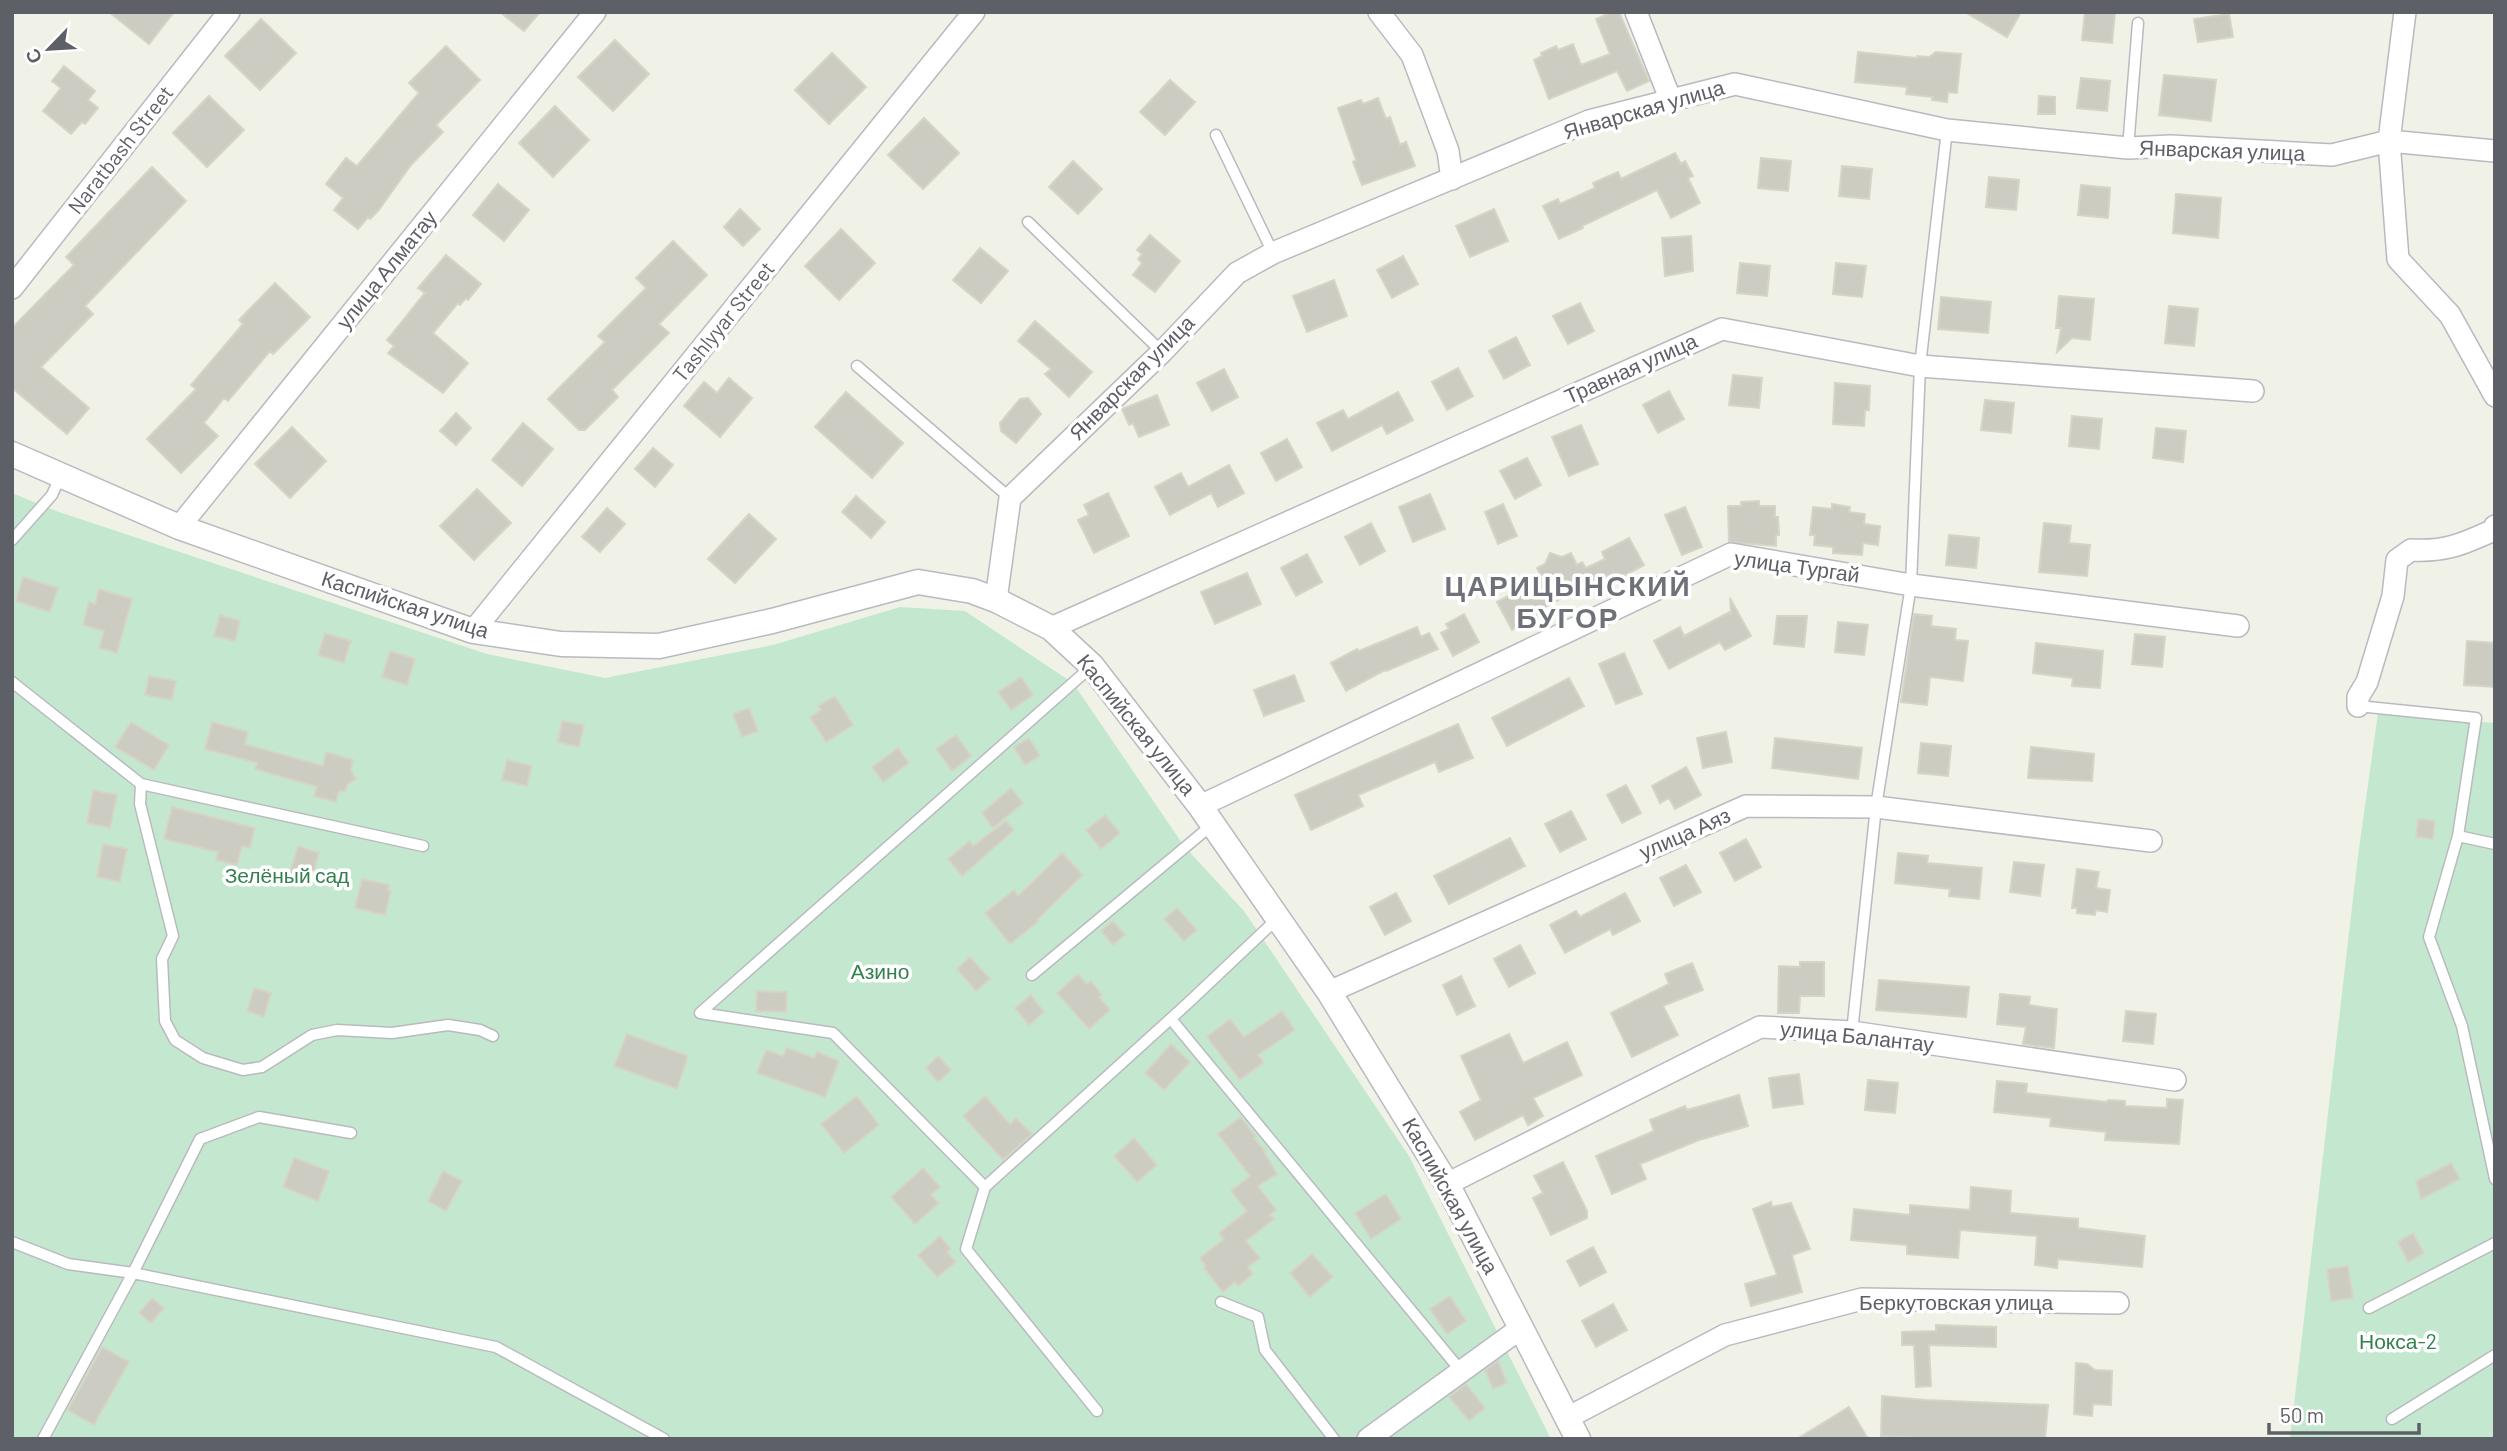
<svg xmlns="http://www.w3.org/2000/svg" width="2507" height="1451" viewBox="0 0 2507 1451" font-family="Barlow,sans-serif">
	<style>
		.green { fill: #c4e8cf }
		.building { fill: #ccccc3; stroke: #d6d5c5; stroke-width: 2 }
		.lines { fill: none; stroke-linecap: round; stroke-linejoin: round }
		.service-casing { stroke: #b9bac0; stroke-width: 13 }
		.minor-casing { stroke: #b9bac0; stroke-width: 24 }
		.tertiary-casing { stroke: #b9bac0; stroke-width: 27 }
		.service { stroke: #fff; stroke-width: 10 }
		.minor { stroke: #fff; stroke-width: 21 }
		.tertiary { stroke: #fff; stroke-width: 24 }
		.labels { text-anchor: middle; stroke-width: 7; stroke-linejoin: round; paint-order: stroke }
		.street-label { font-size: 21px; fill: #5e6067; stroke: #fff }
		.park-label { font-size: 21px; fill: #34814f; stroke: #fff }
		.district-label { font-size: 28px; font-weight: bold; letter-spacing: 2px; fill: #6f7179; stroke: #fff }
	</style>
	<rect width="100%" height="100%" fill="#f0f1e7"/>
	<path class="green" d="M12,493L56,511L487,654L605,678L773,645L900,607L965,611L1073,683L1184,846L1244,911L1409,1156L1551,1439H12Z
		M2378,713L2495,723V1439H2290L2358,856Z"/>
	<path class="building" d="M109,12H174L149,44Z
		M500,12H540L524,31Z
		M1612,12H1619L1649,81L1627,91L1617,71L1549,99L1534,60L1542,56L1541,53L1556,46L1558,50L1573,44L1581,65L1610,54L1596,19Z
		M1965,12H2021L2007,37Z
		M2085,12H2115L2112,43L2082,40Z
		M2229,14L2233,37L2198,42L2194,19Z
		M261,19L296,53L260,90L225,56Z
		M615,40L649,74L613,111L578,77Z
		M446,46L480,80L436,125L443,132L411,165L378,211L370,219L368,217L358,229L334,210L343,198L326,184L346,158L357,166L419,93L409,83Z
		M1858,52L1917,58V56L1929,57L1936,52L1961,54L1957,93L1948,92L1947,102L1932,100L1933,97L1906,94L1907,87L1855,82Z
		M832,53L866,87L829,124L795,90Z
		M64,66L95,91L88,100L98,108L85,124L82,122L71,134L43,111L61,88L52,81Z
		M2164,75L2216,80L2211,121L2159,115Z
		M2081,78L2110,81L2107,111L2077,108Z
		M1170,80L1195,102L1165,135L1140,112Z
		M209,96L244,130L207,167L173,133Z
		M2039,96L2055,97V114H2038Z
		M1378,98L1386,119L1390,117L1400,145L1406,142L1415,166L1362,185L1353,162L1356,160L1338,108L1361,100L1363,104Z
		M555,106L589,140L553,177L519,143Z
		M924,118L959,153L923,189L888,155Z
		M1675,153L1681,164L1685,161L1693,176L1688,178L1700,203L1671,218L1657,190L1582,226L1583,228L1559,239L1543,206L1558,199L1560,204L1595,188L1593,183L1609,176L1618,172L1621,179Z
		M1761,158L1791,161L1788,191L1758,188Z
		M1073,161L1102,189L1078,214L1049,187Z
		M1842,166L1872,169L1869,199L1839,196Z
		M152,167L186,201L85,306L93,314L41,367L89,408L67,434L12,388V328L74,265L66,257Z
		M1989,177L2019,180L2016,210L1986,207Z
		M498,184L529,210L504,241L473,215Z
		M2081,185L2110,188L2108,218L2078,215Z
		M2176,194L2221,198L2218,238L2173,233Z
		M740,209L760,229L743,246L724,227Z
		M1494,209L1508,241L1470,257L1456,226Z
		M841,229L875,263L839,300L805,266Z
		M1150,235L1180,261L1155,292L1133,275L1142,263L1138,259L1142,254L1137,250Z
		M1691,236L1693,271L1665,276L1662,238Z
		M673,241L707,275L659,324L669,333L612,390L618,397L585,430H579L548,399L605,342L598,336L646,288L636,278Z
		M980,248L1008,271L981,303L953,280Z
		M446,255L481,284L468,300L466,298L460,305L458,303L433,333L468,363L443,393L388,353L394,346L387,340L425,293L418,288Z
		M1403,256L1418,284L1392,298L1377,270Z
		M1740,263L1770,266L1767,296L1737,293Z
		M1836,263L1866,266L1862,297L1833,294Z
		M1334,280L1347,316L1307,332L1293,296Z
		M275,283L310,317L273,354L270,351L228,401L224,398L204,423L218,436L181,473L147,439L196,389L191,385L243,324L239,320Z
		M2059,296L2094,299L2090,340L2072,338L2057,352L2061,328H2056Z
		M1941,297L1991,302L1988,333L1938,329Z
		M1580,303L1594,331L1568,344L1553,316Z
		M2169,306L2198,309L2194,346L2165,343Z
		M1035,321L1092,372L1069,397L1045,374L1051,369L1018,341Z
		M1516,337L1530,365L1504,379L1489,351Z
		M1458,368L1473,396L1447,410L1432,382Z
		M1224,369L1238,397L1212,411L1197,383Z
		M1733,375L1762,378L1759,408L1729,405Z
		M729,378L752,398L720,437L684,406L704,382L717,393Z
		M1835,383L1870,386L1869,410H1865L1864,426L1833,424Z
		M1669,391L1684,419L1658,433L1643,405Z
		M846,392L903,443L872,478L815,427Z
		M1398,392L1413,420L1387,434L1382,425L1332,451L1317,423L1343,410L1348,419Z
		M1157,395L1169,425L1139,437L1133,423L1129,425L1122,409Z
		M1028,398L1041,414L1016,443L1001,431L1000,423L1020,399Z
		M1985,400L2014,403L2011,433L1981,430Z
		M456,413L471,428L456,445L440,431Z
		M2072,416L2102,419L2099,449L2069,446Z
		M523,423L553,449L522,486L492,460Z
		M1581,425L1598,464L1569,476L1552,437Z
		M292,427L326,461L290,498L255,464Z
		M2156,428L2186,431L2183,462L2153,458Z
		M1287,439L1302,467L1276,481L1261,453Z
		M653,448L673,465L655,487L635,469Z
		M1527,458L1541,485L1515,499L1500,471Z
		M1229,465L1244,493L1218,507L1211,493L1170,515L1155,487L1181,473L1188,487Z
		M477,489L511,523L474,560L440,526Z
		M1108,493L1129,536L1094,553L1078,520L1089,515L1084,505Z
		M1430,494L1445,529L1413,542L1399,507Z
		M856,496L885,522L871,538L842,512Z
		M1759,501V506H1775V517H1778L1779,535H1776V546L1729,542L1728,506H1741V502Z
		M1503,504L1517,536L1498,544L1485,512Z
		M1832,504L1850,507L1849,512L1865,514L1864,524L1880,526L1878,545L1863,543L1862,555L1833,553V547L1814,545L1815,535H1810L1813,507L1832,509Z
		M1685,507L1702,547L1682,555L1665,515Z
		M607,508L625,524L600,552L582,537Z
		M749,514L776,539L735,583L708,559Z
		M1371,523L1385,551L1360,565L1345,537Z
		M2044,523L2071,526L2069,543L2090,545L2087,576L2039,572Z
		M1949,535L1979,538L1976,568L1946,565Z
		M1629,538L1644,565L1618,579L1614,573L1578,590L1535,612L1537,616L1512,630L1497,602L1542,578L1537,568L1545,564L1550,553L1562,557L1571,553L1577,565L1582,562L1586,568L1605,559L1602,552Z
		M1307,554L1322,582L1296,596L1281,568Z
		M1247,573L1261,604L1215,624L1201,592Z
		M23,577L58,588L50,612L16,601Z
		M99,589L132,599L117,653L99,648L104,631L83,625L89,602L95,604Z
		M1730,598L1751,636L1725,650L1720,642L1669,669L1654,641L1680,627L1684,636L1730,612L1731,615Z
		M1464,614L1479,642L1453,656L1441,633L1449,629L1446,624Z
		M1914,614L1932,616L1931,626L1956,629L1955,640L1968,641L1963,681L1930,677L1927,705L1901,702Z
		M220,615L240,621L235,641L214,636Z
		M1777,616H1807L1804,647L1774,644Z
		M1838,622L1868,625L1864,655L1835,652Z
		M1417,627L1421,637L1429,633L1438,649L1386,671L1385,670L1346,691L1331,663L1357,649L1359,651Z
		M325,633L351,641L344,663L318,655Z
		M2135,634L2165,637L2162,667L2132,664Z
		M2467,641L2495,643V687L2464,685Z
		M2036,643L2103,651L2100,688L2072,686L2073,678L2033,673Z
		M390,651L415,659L407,685L382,677Z
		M1624,653L1642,694L1616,704L1599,664Z
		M1294,675L1304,701L1264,716L1254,690Z
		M149,676L176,681L172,700L145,695Z
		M1021,677L1033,695L1011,710L998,692Z
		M1569,678L1584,706L1507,746L1492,718Z
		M835,696L853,725L826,742L810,717L821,710L818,706Z
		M749,708L758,731L742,737L733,714Z
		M562,721L584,725L579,747L558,742Z
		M131,722L169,745L154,770L115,747Z
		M212,722L248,732L245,744L323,766L326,752L353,760L351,770L356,779L348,784L345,792L339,791L336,802L314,796L317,787L255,769L257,763L205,749Z
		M1458,724L1473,758L1439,772L1435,762L1358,795L1363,806L1311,830L1295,795Z
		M1726,732L1732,762L1703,768L1697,738Z
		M956,735L971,756L952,771L936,749Z
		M1029,738L1040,756L1025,765L1014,747Z
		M1775,738L1862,748L1858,779L1772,768Z
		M1921,743L1951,746L1948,776L1918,773Z
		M2031,747L2094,754L2092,781L2028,778Z
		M898,748L909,763L883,782L872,767Z
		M507,760L532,766L527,786L502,780Z
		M1686,767L1701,795L1675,809L1669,798L1660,803L1652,786Z
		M1626,785L1641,813L1622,823L1607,795Z
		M1011,788L1023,803L993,828L982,813Z
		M93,790L117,795L110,828L87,823Z
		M172,807L255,828L250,848L242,846L237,865L216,860L218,852L164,839Z
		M1571,811L1586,839L1560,852L1545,824Z
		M1105,815L1120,833L1101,849L1086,830Z
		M2418,819L2435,821L2433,839L2416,837Z
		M1006,821L1014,830L962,876L948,859L969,841L973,846Z
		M1510,838L1525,866L1449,904L1434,876Z
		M1746,839L1761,867L1735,881L1720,853Z
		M103,844L127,849L120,882L97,877Z
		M298,846L319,853L311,882L289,875Z
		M1062,853L1083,875L1037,920L1039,921L1010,944L985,913L1014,890L1018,896Z
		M1898,853L1928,856L1927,863L1982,868L1979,899L1949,896L1950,889L1895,883Z
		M2014,862L2044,865L2040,896L2010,892Z
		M1686,865L1701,892L1674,906L1660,878Z
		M2077,869L2099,872L2096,888L2110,890L2107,912L2096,910L2095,915L2077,913V908H2072Z
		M362,879L389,885L388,890L391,891L385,915L355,908Z
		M1396,893L1411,921L1385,935L1370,907Z
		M1625,893L1640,921L1613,935L1610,929L1565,953L1550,925L1576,911L1580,917Z
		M1177,908L1197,930L1184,941L1164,919Z
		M1113,921L1125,935L1113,945L1101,931Z
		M1520,945L1535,973L1509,987L1494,959Z
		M970,957L990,979L976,991L957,969Z
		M1800,962H1824V996H1800L1799,1013H1778L1779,966L1800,967Z
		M1692,963L1703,990L1663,1006L1678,1035L1632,1057L1611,1013L1669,984L1665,974Z
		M1078,974L1087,984L1091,981L1102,995L1099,997L1110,1010L1089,1029L1057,993Z
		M1461,976L1475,1006L1457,1015L1443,985Z
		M1879,980L1969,987L1966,1017L1876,1010Z
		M254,988L271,993L264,1017L247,1011Z
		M757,991L787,992L786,1012L756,1011Z
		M2000,994L2030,997L2029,1005L2057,1009L2054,1048L2023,1044L2026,1027L1997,1024Z
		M1031,995L1044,1012L1029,1025L1015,1008Z
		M1282,1011L1295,1030L1258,1055L1264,1062L1240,1080L1207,1037L1230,1019L1244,1037Z
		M2126,1011L2156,1014L2153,1044L2123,1041Z
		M627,1034L688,1056L677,1089L614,1066Z
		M1509,1034L1523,1063L1567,1042L1582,1075L1533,1098L1543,1116L1528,1125L1523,1115L1475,1140L1460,1112L1481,1100L1461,1056Z
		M1171,1044L1190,1062L1164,1090L1145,1073Z
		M787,1048L814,1058L817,1052L839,1061L825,1097L757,1073L766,1050L783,1056Z
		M938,1056L951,1070L938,1082L926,1068Z
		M1799,1074L1803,1104L1773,1108L1769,1078Z
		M1868,1080L1898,1083L1895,1113L1865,1110Z
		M1997,1081L2027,1084L2026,1093L2107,1102L2108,1100L2125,1101V1106L2167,1108V1099L2183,1100L2179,1144L2105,1140L2106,1132L2050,1126L2051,1118L1994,1112Z
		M1739,1095L1748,1126L1699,1140L1640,1164L1646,1179L1612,1194L1596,1156L1654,1131L1650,1120L1685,1106L1687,1110Z
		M857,1096L879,1125L844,1153L821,1124Z
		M985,1096L1010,1124L1016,1118L1032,1134L1003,1160L963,1116Z
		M1241,1117L1256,1137L1254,1138L1265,1151L1264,1152L1277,1174L1258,1186L1276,1210L1270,1215L1274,1219L1246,1241L1260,1258L1248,1267L1253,1274L1238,1286L1235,1282L1223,1292L1204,1268L1206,1266L1200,1258L1224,1239L1219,1233L1247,1211L1231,1191L1250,1176L1218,1134Z
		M1134,1138L1157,1165L1137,1182L1114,1156Z
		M294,1158L329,1171L318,1201L283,1187Z
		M1563,1162L1587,1211V1218L1551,1235L1533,1198L1543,1193L1534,1176Z
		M2451,1163L2460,1179L2421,1199L2416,1181Z
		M923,1168L940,1187L931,1195L939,1203L915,1224L891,1197Z
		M443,1171L462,1181L446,1211L428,1201Z
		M1971,1187L2011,1191L2010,1213L2078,1219V1228L2145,1236L2142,1267L2058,1259L2057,1268L2035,1265L2037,1236L1960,1230L1958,1258L1907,1254V1245L1851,1240L1854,1209L1910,1215V1205L1970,1210Z
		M1386,1194L1401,1219L1371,1239L1355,1213Z
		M1771,1202L1772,1207L1791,1203L1810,1249L1792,1255L1802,1292L1751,1306L1745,1284L1777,1275L1753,1209Z
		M2413,1233L2424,1253L2408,1262L2398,1242Z
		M940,1236L951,1249L947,1252L956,1262L937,1277L918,1255Z
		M1593,1247L1606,1272L1580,1286L1567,1261Z
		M1312,1254L1333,1277L1310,1297L1290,1273Z
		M2348,1266L2353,1298L2331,1301L2327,1269Z
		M1450,1296L1466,1321L1447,1334L1430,1309Z
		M152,1298L164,1308L151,1323L139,1313Z
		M1613,1304L1627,1330L1596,1347L1582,1321Z
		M1936,1325L1996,1327V1347L1929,1345L1931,1386L1916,1387L1914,1345H1902V1332L1936,1331Z
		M102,1347L129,1362L94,1425L68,1410Z
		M1498,1361L1507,1383L1493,1389L1485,1370Z
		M2076,1363L2087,1364L2095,1370L2112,1371L2111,1405L2093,1404L2092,1416L2074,1414Z
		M1466,1384L1485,1408L1469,1421L1449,1397Z
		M1882,1396L1925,1400L2048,1405L2045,1439H1951L1881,1436Z
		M1849,1407L1868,1439H1797Z"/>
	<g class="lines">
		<defs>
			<path id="service" d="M1216,135L1273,253
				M2128,148L2138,23
				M1028,222L1162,352
				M857,366L1010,498
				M12,540L52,495L61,475
				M1092,666L700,1013L833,1033L985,1187L966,1249L1097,1411
				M12,682L141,784L423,846
				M2358,706L2476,718L2458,836L2429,937L2462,1026L2495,1179
				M141,784L140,804L173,936L162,959L165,1021L175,1040L203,1058L243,1070L262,1067L312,1035L337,1030L392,1033L448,1025L480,1030L493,1036
				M2458,836L2495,844
				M1032,975L1213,824
				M1171,1019L1461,1371
				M1852,1032L1876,807L1911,585L1920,366L1947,130
				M985,1187L1188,1003L1278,918
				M12,1242L68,1264L133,1273L496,1347L664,1439
				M1221,1302L1258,1317L1265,1350L1334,1439
				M2369,1308L2495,1243
				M2392,1419L2495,1355
				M43,1439L133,1273L200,1139L259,1117L351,1133"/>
			<path id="minor" d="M1379,12L1412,55L1448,151L1452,179
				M1636,12L1671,101
				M2405,12L2389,141L2398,259L2450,315L2495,396
				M12,288L229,12
				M179,527L595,12
				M996,600L1010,498L1162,352L1237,273L1273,253L1589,121L1735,84L1947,130L2128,148L2171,146L2332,155L2389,141L2495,151
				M1051,628L1722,329L1920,366L2253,391
				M473,631L974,12
				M2358,706V697L2367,682L2393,596L2397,560L2411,550C2445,552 2463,544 2494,530L2495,526
				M1200,806L1731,554L1911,585L2238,626
				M1329,992L1746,806L1876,807L2151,841
				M1447,1184L1760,1027L1852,1032L2175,1080
				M1567,1418L1725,1335L1862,1299L2118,1303
				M1368,1439L1521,1328"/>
			<path id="tertiary" d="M12,454L179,527L473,631L561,644L659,646L772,621L918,582L972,591L996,600L1051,628L1092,666L1200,806L1329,992L1447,1184L1578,1439"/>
		</defs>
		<use href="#service" class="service-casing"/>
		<use href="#minor" class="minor-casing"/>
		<use href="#tertiary" class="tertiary-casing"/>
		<use href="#service" class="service"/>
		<use href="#minor" class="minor"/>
		<use href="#tertiary" class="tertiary"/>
	</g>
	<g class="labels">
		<g class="street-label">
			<text transform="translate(1644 110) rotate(-16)" y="7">Январская улица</text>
			<text transform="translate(121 150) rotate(-52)" y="7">Naratbash Street</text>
			<text transform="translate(2222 151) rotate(2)" y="7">Январская улица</text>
			<text transform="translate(387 270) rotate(-51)" y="7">улица Алматау</text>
			<text transform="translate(724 322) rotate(-51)" y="7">Tashlyyar Street</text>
			<text transform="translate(1631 369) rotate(-24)" y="7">Травная улица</text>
			<text transform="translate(1132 378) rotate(-45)" y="7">Январская улица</text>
			<text transform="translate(1797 567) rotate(8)" y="7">улица Тургай</text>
			<text transform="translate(405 605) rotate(18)" y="7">Каспийская улица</text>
			<text transform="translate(1136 725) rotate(51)" y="7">Каспийская улица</text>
			<text transform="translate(1685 834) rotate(-24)" y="7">улица Аяз</text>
			<text transform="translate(1857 1037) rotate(6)" y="7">улица Балантау</text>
			<text transform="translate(1450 1196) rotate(61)" y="7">Каспийская улица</text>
			<text x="1956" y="1310">Беркутовская улица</text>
		</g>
		<g class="park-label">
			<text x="287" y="883">Зелёный сад</text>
			<text x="880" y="979">Азино</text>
			<text x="2398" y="1349">Нокса-2</text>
		</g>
		<g class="district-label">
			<text x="1568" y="596">ЦАРИЦЫНСКИЙ<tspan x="1568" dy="32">БУГОР</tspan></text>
		</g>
	</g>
	<rect width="2507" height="1451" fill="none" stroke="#5e6067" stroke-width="28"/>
	<g transform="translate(49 49) rotate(245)" stroke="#ffffff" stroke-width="5" paint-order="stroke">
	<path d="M0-5L12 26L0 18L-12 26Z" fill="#5e6067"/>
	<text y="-10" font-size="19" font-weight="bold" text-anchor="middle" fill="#5e6067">С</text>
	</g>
	<path d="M2269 1423v10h150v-10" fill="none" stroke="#5e6067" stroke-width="3.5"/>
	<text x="2280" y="1423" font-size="21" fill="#5e6067" stroke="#ffffff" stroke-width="5" paint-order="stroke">50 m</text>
</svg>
